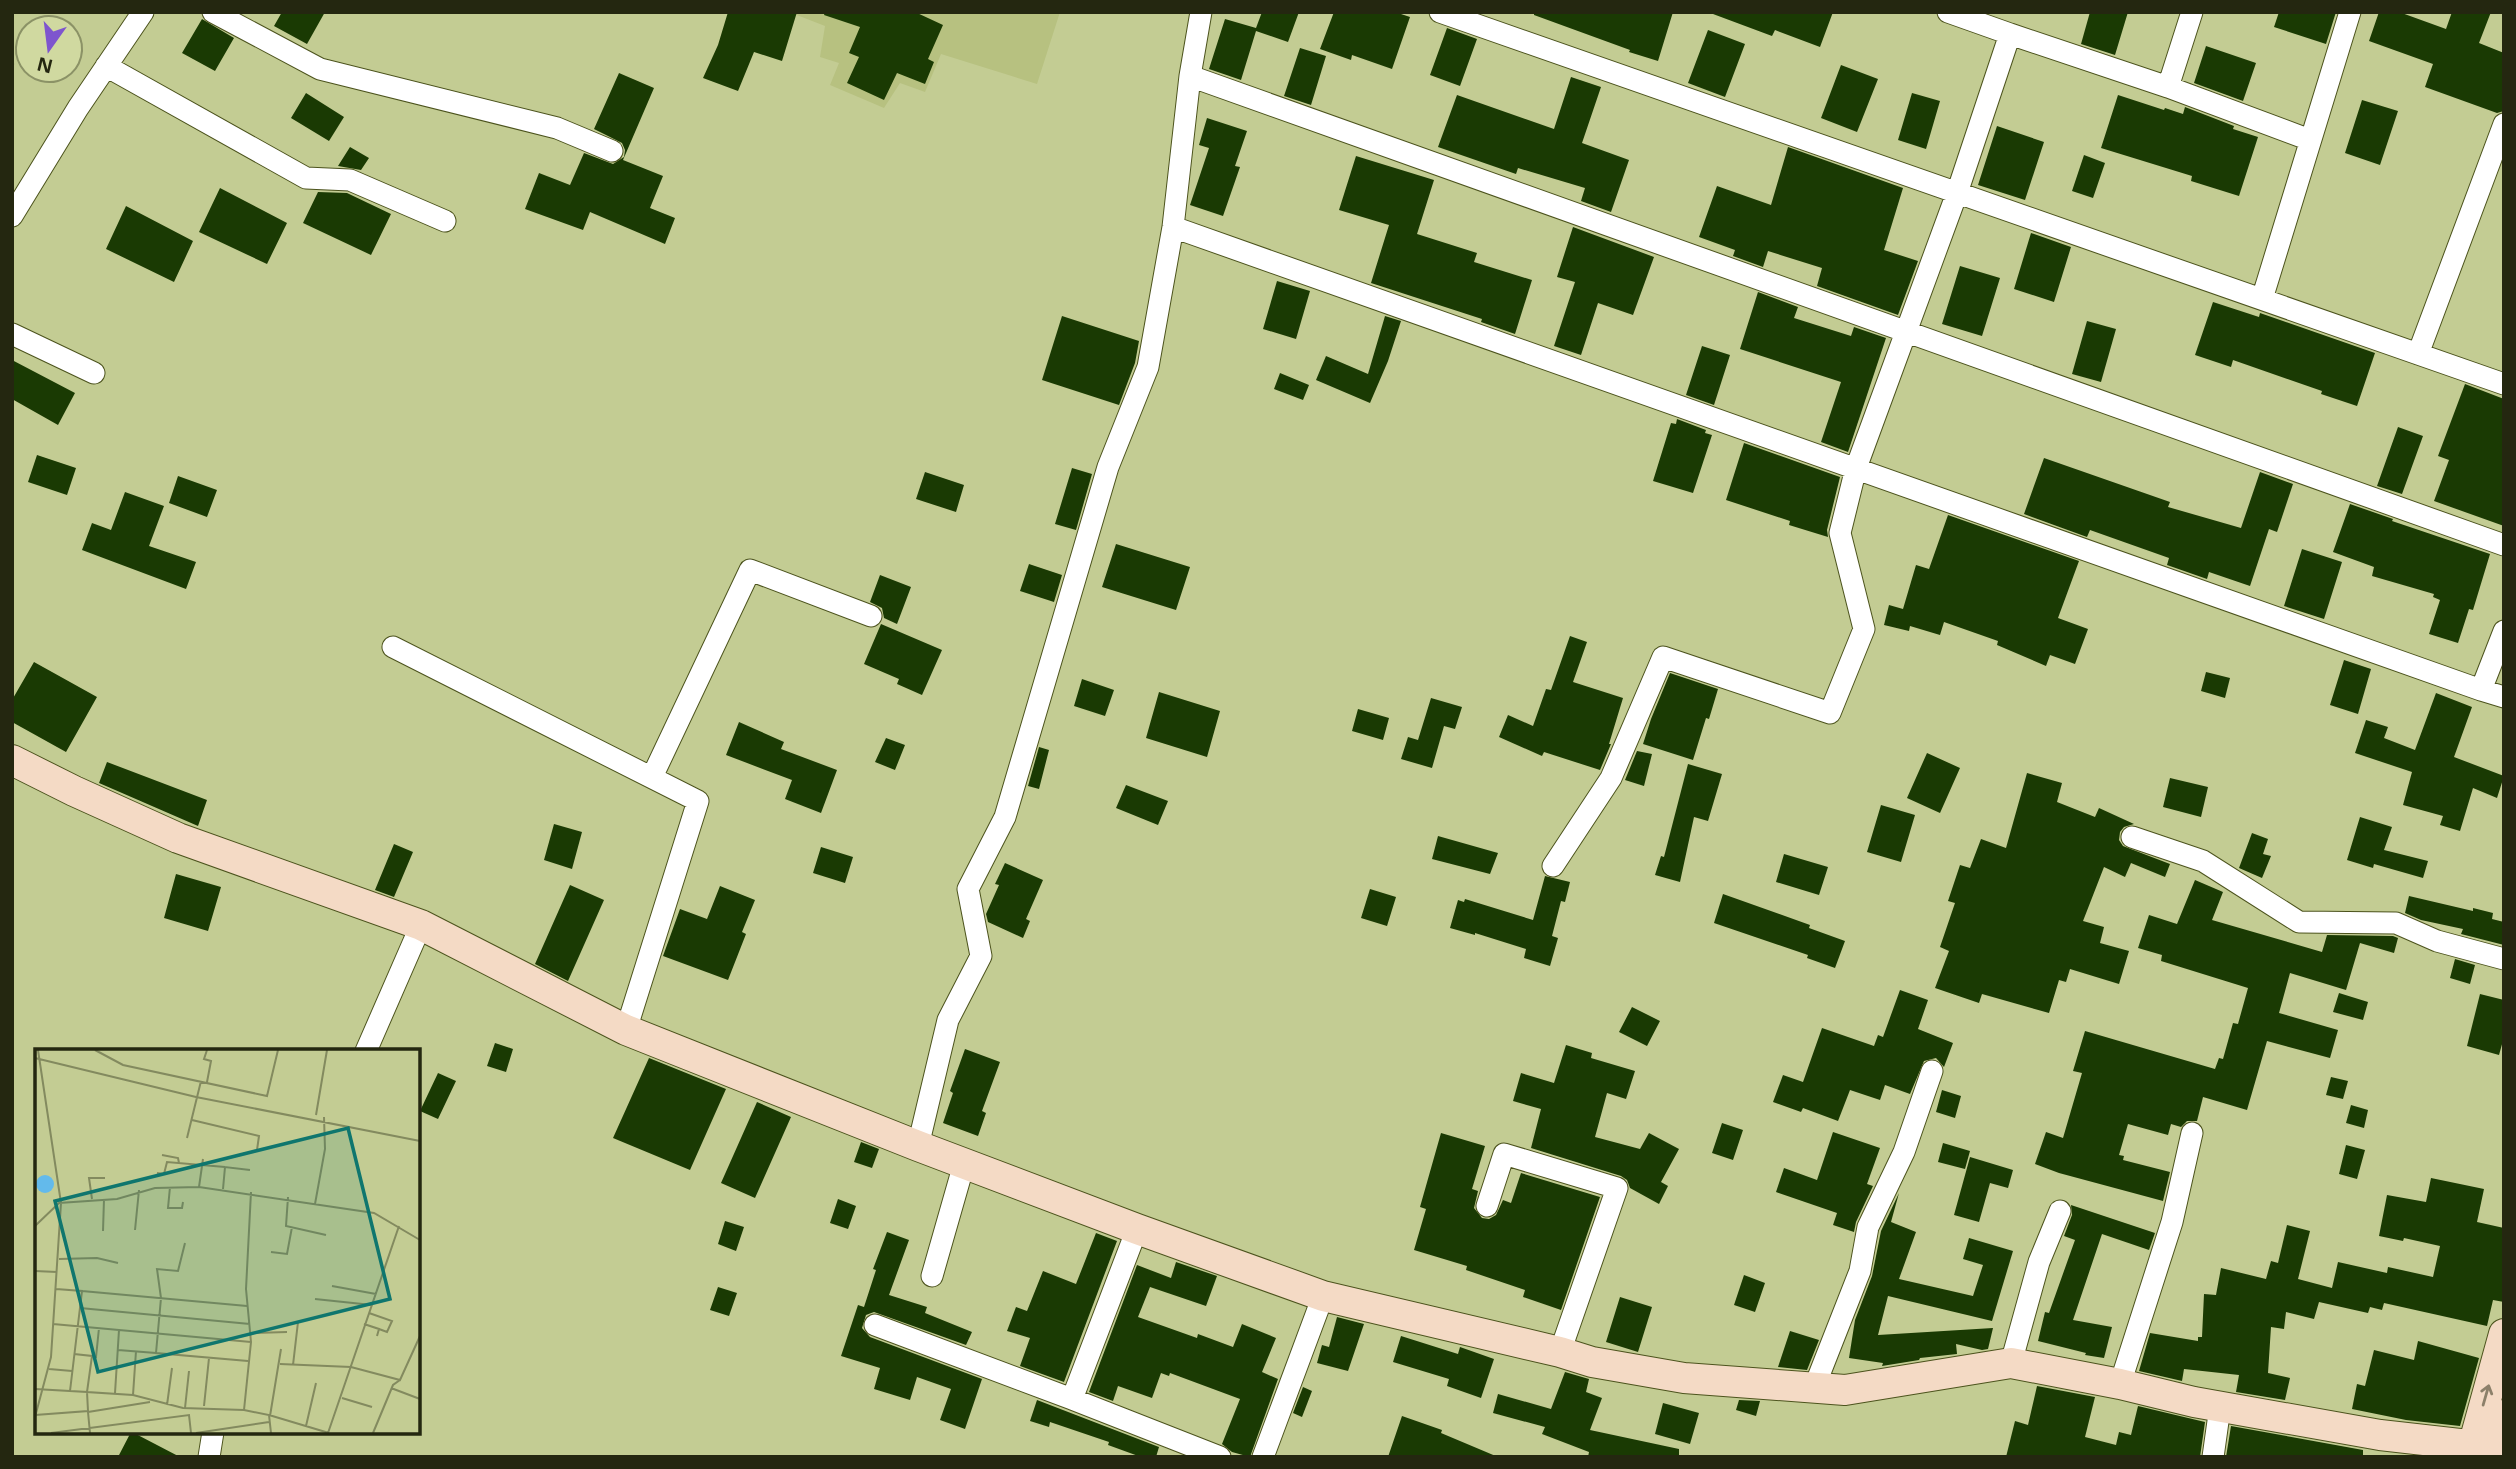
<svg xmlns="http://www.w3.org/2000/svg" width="2516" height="1469" viewBox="0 0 2516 1469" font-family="'Open Sans',sans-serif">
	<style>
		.built { fill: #b7c180 }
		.building { fill: #1a3a03 }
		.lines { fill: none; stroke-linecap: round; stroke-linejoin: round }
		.street-casing { stroke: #4c531d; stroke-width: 23 }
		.secondary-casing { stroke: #4c531d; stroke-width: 32 }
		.path { stroke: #8b9265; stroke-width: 3.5; stroke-dasharray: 2 5; stroke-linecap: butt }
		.street { stroke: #fff; stroke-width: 21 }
		.secondary { stroke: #f4dac5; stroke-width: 30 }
		.oneway { stroke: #8c806a }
		.inset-road { fill: none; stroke: #838a5f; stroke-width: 2 }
		.view { fill: #0f766e; fill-opacity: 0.15; stroke: #0f766e; stroke-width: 3.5 }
		.inset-edge { fill: none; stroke: #242710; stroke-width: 3.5 }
	</style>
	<rect width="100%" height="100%" fill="#c3cc93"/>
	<path class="built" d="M789,12H1060L1037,84L941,54L925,92L900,83L884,108L830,85L839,63L820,57L825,26Z"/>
	<path class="building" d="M282,12H325L307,44L274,26Z
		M728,12H797L782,61L754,52L738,91L703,78L718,45Z
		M825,12H915L943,25L928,59L934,62L925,84L897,73L884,100L847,83L859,57L849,53L860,27L824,15Z
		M1262,12H1299L1288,42L1256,31L1241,80L1209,69L1225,19L1256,28Z
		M1334,12H1395L1410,17L1392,69L1352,55L1351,60L1320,49Z
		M1534,12H1673L1658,61L1629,52L1630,50L1534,15Z
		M1713,12H1833L1820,47L1775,30L1772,36L1713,14Z
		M2090,12H2128L2115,55L2081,44Z
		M2279,12H2336L2326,44L2274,27Z
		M2379,12H2399L2446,29L2452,12H2491L2479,43L2504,53V111L2497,113L2425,87L2433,64L2369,41Z
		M202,19L234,38L215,71L182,53Z
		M1447,28L1477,39L1460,86L1430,75Z
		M1708,30L1745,44L1725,97L1688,83Z
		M2206,46L2256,63L2243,101L2194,83Z
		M1300,48L1326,56L1311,105L1284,96Z
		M1841,65L1878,79L1857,132L1821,118Z
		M619,73L654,88L623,160L663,176L650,208L675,218L665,244L590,212L583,230L525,209L539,173L570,185L584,153L613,164L624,157L625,150L622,143L594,129Z
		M1571,77L1601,87L1582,143L1629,160L1611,212L1581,201L1585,188L1518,168L1516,174L1438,147L1457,95L1554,129Z
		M306,93L344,117L329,141L291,118Z
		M1912,93L1940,101L1926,149L1898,140Z
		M2118,95L2164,110L2165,108L2183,114L2185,107L2234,126L2233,129L2258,137L2239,196L2191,181L2192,176L2101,148Z
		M2362,100L2398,111L2380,165L2345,153Z
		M1207,118L1247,131L1235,166L1240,167L1223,216L1190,205L1209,148L1199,145Z
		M1997,126L2044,142L2025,200L1978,185Z
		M350,147L369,158L361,170L338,166Z
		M1788,147L1903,188L1884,250L1918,261L1898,315L1817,286L1822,268L1768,251L1763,267L1733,256L1735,250L1699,237L1717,186L1771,205Z
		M2084,155L2105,163L2093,198L2072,191Z
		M1356,156L1434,180L1417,234L1477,253L1474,262L1532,280L1515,334L1481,322L1482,319L1371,283L1389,225L1339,210Z
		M220,188L287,223L267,264L199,232Z
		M318,192L347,193L391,214L371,255L303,223Z
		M126,206L193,241L174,282L106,249Z
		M1573,227L1654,257L1633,315L1598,303L1581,355L1554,346L1575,282L1557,277Z
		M2031,233L2071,247L2054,302L2014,289Z
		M1960,266L2000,278L1982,336L1942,324Z
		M1277,281L1310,291L1296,339L1263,329Z
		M1758,292L1798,307L1794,318L1851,336L1854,327L1886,338L1848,452L1821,442L1841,382L1740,349Z
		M2213,302L2259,317L2260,313L2375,353L2357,406L2321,394L2322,391L2233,360L2231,367L2195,355Z
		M1062,316L1139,341L1135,363L1119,405L1042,380Z
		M1385,316L1401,321L1388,361L1370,403L1316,380L1326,356L1368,374Z
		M2087,321L2116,329L2101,382L2072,374Z
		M1702,346L1730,355L1714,405L1686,395Z
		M12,360L75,393L58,425L12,399Z
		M1280,373L1309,385L1303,400L1274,389Z
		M2465,384L2504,399V526L2434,501L2449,460L2438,456Z
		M1677,419L1706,430L1705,433L1712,435L1693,493L1653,481L1671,423L1676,424Z
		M2398,427L2423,436L2402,494L2377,486Z
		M1744,443L1840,477L1827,530L1828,537L1789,525L1790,521L1726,500Z
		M37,455L76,468L67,495L28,482Z
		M2044,458L2170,502L2168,507L2241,528L2260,472L2293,484L2277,532L2269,529L2250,586L2209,572L2207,579L2167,565L2169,558L2090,530L2087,537L2024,514Z
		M1072,468L1092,474L1076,530L1055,524Z
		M925,472L964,485L956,512L916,499Z
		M178,476L217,490L207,517L169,503Z
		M125,492L164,506L149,546L196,562L186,589L82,550L92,523L111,530Z
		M2350,504L2393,519L2392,521L2490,554L2473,610L2469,609L2458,643L2429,634L2440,600L2433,597L2434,594L2372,576L2374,567L2333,552Z
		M1948,515L2079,561L2058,618L2088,629L2075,664L2050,655L2046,666L1997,645L1998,641L1944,622L1940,635L1910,626L1909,631L1884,625L1889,605L1903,609L1916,565L1929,569Z
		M1116,544L1190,567L1176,610L1102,587Z
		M2302,549L2342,562L2324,619L2284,606Z
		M1029,564L1062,575L1054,602L1020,591Z
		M880,575L911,587L897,624L884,618L882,608L870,602Z
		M881,624L942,650L922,695L897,684L899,679L864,664Z
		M1570,636L1587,642L1573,682L1623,698L1609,744H1611L1600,770L1544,752L1542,756L1499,737L1508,715L1533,726L1546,689L1551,690Z
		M2344,660L2371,669L2358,714L2330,705Z
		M34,662L97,697L66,752L12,722V700Z
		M2206,672L2230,678L2225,698L2201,691Z
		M1670,673L1718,689L1709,719L1706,718L1693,760L1643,744L1651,719Z
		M1082,679L1114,690L1105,716L1074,706Z
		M1159,692L1220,711L1207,757L1146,738Z
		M2436,693L2472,707L2454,757L2504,776L2497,798L2473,788L2460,831L2440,825L2443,816L2403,805L2412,772L2355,753L2366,720L2388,727L2384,738L2415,750Z
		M1431,698L1462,707L1455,729L1444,726L1432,768L1401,759L1408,737L1418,740Z
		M1358,709L1389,718L1383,740L1352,731Z
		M739,722L784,742L781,749L837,770L821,813L785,799L792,780L726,755Z
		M886,738L905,745L895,770L875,762Z
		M1039,747L1049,750L1039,789L1028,786Z
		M1637,751L1652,754L1644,786L1625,780Z
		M1927,753L1960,768L1940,813L1907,798Z
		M107,762L207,800L198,826L99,783Z
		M1688,764L1722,774L1708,821L1694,817L1680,882L1655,875L1661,856L1664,857Z
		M2027,773L2062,783L2057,802L2095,817L2099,808L2134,824L2124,827L2120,832L2119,840L2123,846L2170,864L2165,877L2131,863L2125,877L2104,867L2083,921L2104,927L2100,943L2129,951L2119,984L2070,969L2066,982L2059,980L2049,1013L1982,994L1979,1003L1935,988L1949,951L1940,947L1955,903L1948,901L1960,865L1970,868L1981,839L2006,848Z
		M2170,778L2208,787L2201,817L2163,807Z
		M1126,785L1168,801L1158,825L1116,808Z
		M1881,805L1915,815L1901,862L1867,852Z
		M2360,817L2392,827L2384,850L2428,861L2423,878L2374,864L2373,868L2347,860Z
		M554,824L582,832L572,869L544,860Z
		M2252,833L2268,839L2263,854L2271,856L2262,878L2239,868Z
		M1438,836L1498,853L1490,874L1432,859Z
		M394,844L413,852L394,897L375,890Z
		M821,847L853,857L845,883L813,873Z
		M1784,854L1828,867L1819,895L1776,882Z
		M1005,863L1043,880L1026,919L1030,921L1023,938L988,922L986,914L999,885L995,884Z
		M176,874L221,887L208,931L164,918Z
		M1545,876L1570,882L1565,902L1561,901L1552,936L1558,938L1550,966L1524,958L1526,949L1475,933V935L1450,928L1458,900L1464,902L1465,899L1533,920Z
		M2195,880L2223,892L2212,920L2322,952L2327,935L2393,936L2398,938L2394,953L2360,943L2346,990L2290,973L2279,1013L2338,1030L2330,1058L2267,1041L2247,1110L2203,1097L2197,1121H2187L2181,1127L2171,1124L2168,1135L2128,1124L2119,1155L2124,1156L2123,1160L2170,1172L2163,1201L2059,1173L2035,1164L2046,1132L2063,1138L2082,1073L2073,1071L2085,1031L2215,1069L2219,1058L2223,1059L2233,1023L2238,1024L2248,988L2161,961L2162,955L2138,948L2149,915L2177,924Z
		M570,885L604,900L568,981L535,964Z
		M720,886L755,900L742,932L746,934L728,980L663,956L680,909L707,919Z
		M1370,889L1396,897L1387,926L1361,918Z
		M1723,894L1810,925L1809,928L1845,941L1835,968L1807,958L1808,955L1714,923Z
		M2409,896L2473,911V908L2493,913L2492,919L2504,922V945L2461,934L2463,929L2421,920L2405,913Z
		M2455,959L2475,965L2470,984L2450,978Z
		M1900,990L1928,1000L1918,1029L1953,1043L1944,1067L1936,1058L1924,1061L1910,1094L1885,1085L1880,1100L1850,1090L1838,1121L1803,1108L1801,1112L1773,1102L1783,1075L1803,1082L1822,1028L1874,1046L1878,1035L1883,1037Z
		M2339,993L2368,1002L2363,1020L2333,1012Z
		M2480,994L2504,1000V1037L2499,1055L2467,1046Z
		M1632,1007L1660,1021L1647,1046L1619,1032Z
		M495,1043L513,1049L506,1072L487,1066Z
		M1566,1045L1592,1053L1591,1058L1635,1071L1626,1099L1607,1093L1595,1137L1640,1149L1649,1133L1679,1149L1661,1182L1668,1186L1659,1204L1630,1188L1627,1180L1621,1176L1531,1148L1541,1109L1513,1101L1521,1073L1554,1083Z
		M965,1049L1000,1062L982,1111L986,1113L978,1136L943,1123L953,1093L950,1091Z
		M649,1058L726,1089L690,1170L613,1138Z
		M438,1073L456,1081L438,1119L420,1111Z
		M2331,1077L2348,1081L2343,1099L2326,1095Z
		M1942,1090L1961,1096L1955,1118L1936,1112Z
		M757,1102L791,1117L755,1198L721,1183Z
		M2351,1105L2368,1110L2364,1128L2346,1123Z
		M1722,1123L1743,1130L1733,1160L1712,1153Z
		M1833,1132L1880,1148L1867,1184L1873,1186L1856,1222L1854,1232L1833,1225L1837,1213L1776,1192L1784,1168L1817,1180Z
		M1441,1133L1485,1146L1472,1189L1478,1191L1474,1208L1482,1218L1489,1219L1496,1215L1503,1200L1511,1203L1521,1173L1600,1197L1561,1310L1523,1297L1525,1290L1466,1270L1467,1266L1414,1250L1426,1209L1420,1207Z
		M861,1142L879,1149L872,1168L854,1162Z
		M1943,1143L1970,1151L1965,1169L1938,1162Z
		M2346,1145L2365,1150L2357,1179L2339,1174Z
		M1970,1157L2013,1170L2008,1188L1990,1183L1979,1222L1954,1215Z
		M2431,1178L2484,1189L2477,1222L2504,1228V1302L2493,1300L2487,1326L2384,1303L2382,1310L2370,1307L2368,1313L2319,1302L2314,1319L2286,1312L2284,1329L2271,1327L2268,1373L2290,1378L2285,1400L2236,1392L2239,1375L2184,1369L2182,1381L2139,1371L2150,1333L2198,1341V1337H2202L2204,1294L2216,1295L2221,1268L2266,1279L2271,1261L2278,1263L2287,1225L2310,1231L2298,1279L2332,1288L2338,1262L2387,1273L2388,1267L2433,1277L2440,1246L2404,1238L2403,1241L2379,1236L2387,1195L2426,1202Z
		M1899,1193L1891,1222L1916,1232L1899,1279L1973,1296L1983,1265L1963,1259L1969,1238L2013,1251L1992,1321L1888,1296L1878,1335L1993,1328L1988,1349L1982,1350L1956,1344L1957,1354L1920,1358L1919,1360L1882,1366L1883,1363L1849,1358L1855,1320L1872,1276L1881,1231Z
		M838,1199L856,1206L848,1229L830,1223Z
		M2071,1205L2155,1233L2149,1250L2102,1234L2073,1320L2112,1327L2104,1358L2085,1355L2086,1353L2038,1341L2045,1312L2049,1313L2075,1240L2064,1236L2072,1215Z
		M725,1221L744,1227L736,1251L718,1244Z
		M887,1232L909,1240L889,1295L927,1307L925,1313L972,1332L966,1345L874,1312L866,1315L862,1328L870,1337L982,1379L965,1429L940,1420L951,1389L917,1377L910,1400L874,1389L880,1368L841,1356L858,1305L864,1307L876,1270L873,1269Z
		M1096,1233L1117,1241L1064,1382L1020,1366L1030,1338L1007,1331L1016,1307L1027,1311L1043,1271L1076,1284Z
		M1176,1262L1217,1276L1206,1306L1150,1287L1138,1317L1197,1338L1198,1334L1233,1347L1242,1324L1276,1338L1262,1372L1278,1379L1250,1457L1232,1452L1222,1444L1240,1399L1170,1373L1169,1376L1161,1373L1152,1398L1118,1386L1113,1401L1089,1392L1137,1265L1171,1278Z
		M1744,1275L1765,1283L1755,1312L1734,1305Z
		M718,1287L737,1293L729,1316L710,1310Z
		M1620,1297L1652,1307L1638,1352L1606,1342Z
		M1337,1317L1364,1324L1348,1371L1317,1363L1322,1345L1329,1347Z
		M1790,1331L1819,1340L1807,1370L1778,1367Z
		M1401,1336L1458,1354L1460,1347L1494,1359L1481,1398L1447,1386L1449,1379L1393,1362Z
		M2418,1341L2479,1358L2460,1426L2406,1420L2352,1409L2357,1384L2365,1386L2374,1350L2414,1360Z
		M1565,1372L1589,1379L1586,1392L1602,1398L1590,1430L1679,1449V1457H1588L1589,1452L1542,1434L1545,1427L1493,1413L1498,1394L1551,1409Z
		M2037,1386L2095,1397L2085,1437L2116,1445L2119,1432L2131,1435L2138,1406L2205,1422L2200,1457H2006L2015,1421L2028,1425Z
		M1303,1387L1312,1391L1302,1417L1293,1413Z
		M1037,1400L1159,1447L1156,1457H1141L1108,1445L1109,1442L1050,1422L1049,1427L1030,1421Z
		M1739,1400L1760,1401L1756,1416L1736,1410Z
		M1663,1403L1699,1413L1690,1444L1655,1434Z
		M1402,1416L1442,1430L1441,1433L1498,1457H1388Z
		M2231,1426L2363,1450V1457H2226Z
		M131,1432H132L180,1457H118Z"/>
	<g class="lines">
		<defs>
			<path id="street" d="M213,12L320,69L557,128L612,151
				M1440,12L2504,384
				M2010,34L2168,87L2310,140
				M106,66L306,178L350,180L445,221
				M1190,76L2504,545
				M2168,87L2192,12
				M12,216L78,108L143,12
				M1173,227L2481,690
				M2262,299L2350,12
				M12,334L94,373
				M2418,354L2504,124
				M2504,631L2481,690L2504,697
				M393,647L698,801L626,1030
				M652,777L750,570L871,616
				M2132,837L2203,861L2299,922L2396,923L2437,941L2504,959
				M1553,866L1611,778L1663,657L1830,713L1864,629L1840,533L1856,468L1957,193L2010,34L1948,12
				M366,1051L421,925
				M918,1146L948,1020L981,956L968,889L1005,817L1108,467L1148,367L1173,227L1190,76L1201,12
				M1487,1206L1504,1154L1617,1188L1560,1352
				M932,1276L964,1164
				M875,1325L1072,1399L1137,1229
				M2011,1363L2039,1262L2060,1211
				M2120,1384L2172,1222L2192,1133
				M1814,1388L1860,1271L1868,1227L1904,1152L1932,1071
				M1072,1399L1220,1457
				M209,1457L213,1432
				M1263,1457L1323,1296
				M2213,1457L2220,1407"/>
			<path id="secondary" d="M12,760L74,791L178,838L421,925L626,1030L918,1146L1137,1229L1323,1296L1560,1352L1592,1362L1684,1378L1845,1390L2011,1363L2120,1384L2194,1402L2380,1435L2495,1448L2504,1444
				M2470,1457L2504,1334
				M2493,1457L2504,1415"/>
		</defs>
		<use href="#street" class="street-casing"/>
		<use href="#secondary" class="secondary-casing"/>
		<path class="path" d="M70,61L83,63
			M12,63L28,61"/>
		<use href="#street" class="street"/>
		<use href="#secondary" class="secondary"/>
	</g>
	<defs><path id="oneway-shaft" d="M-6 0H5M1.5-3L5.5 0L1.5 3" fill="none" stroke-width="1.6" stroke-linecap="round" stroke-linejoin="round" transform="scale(1.75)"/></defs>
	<use class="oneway" href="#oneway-shaft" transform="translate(2486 1395) rotate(-74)"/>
	<g transform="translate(35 1049)">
		<rect width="385" height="385" fill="#c3cc93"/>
		<path d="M1 135a9 9 0 1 1 18 0a9 9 0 1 1-18 0Z" fill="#63baeb"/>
		<path class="inset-road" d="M60,1L88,16L232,47L243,1M0,9L161,48L385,92M172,33L176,12L169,10L172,1M281,66L292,1M157,71L224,87L222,101M152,89L166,32M127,106L143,109L144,114M122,124L129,125L132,113L190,118M135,138L133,159H147L148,153M164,138L168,110M188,140L190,118L215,121M253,148L251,177L291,186M57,150L54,129H70M280,155L290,100L289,68M0,177L24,154L82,150L120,139L164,138L339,164L385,191M100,181L104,141M68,182L69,150M150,194L143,222L122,220L126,249L121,304L213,312M236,203L252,205L257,178M24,210L62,209L83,214M0,222L22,223M297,237L341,245M21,240L47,242L35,342M47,242L212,257M280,250L337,256M45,259L215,275M334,264L357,272L352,283L344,280M18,275L216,293M329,275L344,280L342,287M215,284L252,283M83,301L121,304M39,305L57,307L52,343L98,346L148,359L209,361L234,366L236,384M57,307L61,308L64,279M245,315L316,318L365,331L385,287M258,316L263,273M14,320L37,322M356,339L385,350M0,340L52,343L53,362L0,366M80,344L84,281M98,346L101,302M307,349L337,358M132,356L137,319M169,357L174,309M150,359L154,322M209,361L216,293L211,240L216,143M53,363L115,353M53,363L55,384M234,366L294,384M235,367L246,300M0,368L16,308L26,154L3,1M271,377L281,334M16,384L154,366L156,384M161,384L234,373M293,384L364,177M338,384L358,336L365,331"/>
		<path class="view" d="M313,79L355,250L63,323L20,152Z"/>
		<rect width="385" height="385" class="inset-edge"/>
	</g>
	<rect width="2516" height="1469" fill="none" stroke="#242710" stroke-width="28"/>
	<g transform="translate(49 49) rotate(194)"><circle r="33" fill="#d0d9a0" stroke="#8b9266" stroke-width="2"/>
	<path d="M0-5L12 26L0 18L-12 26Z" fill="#7e55ce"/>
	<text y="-10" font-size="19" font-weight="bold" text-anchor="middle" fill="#242710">N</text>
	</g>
</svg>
